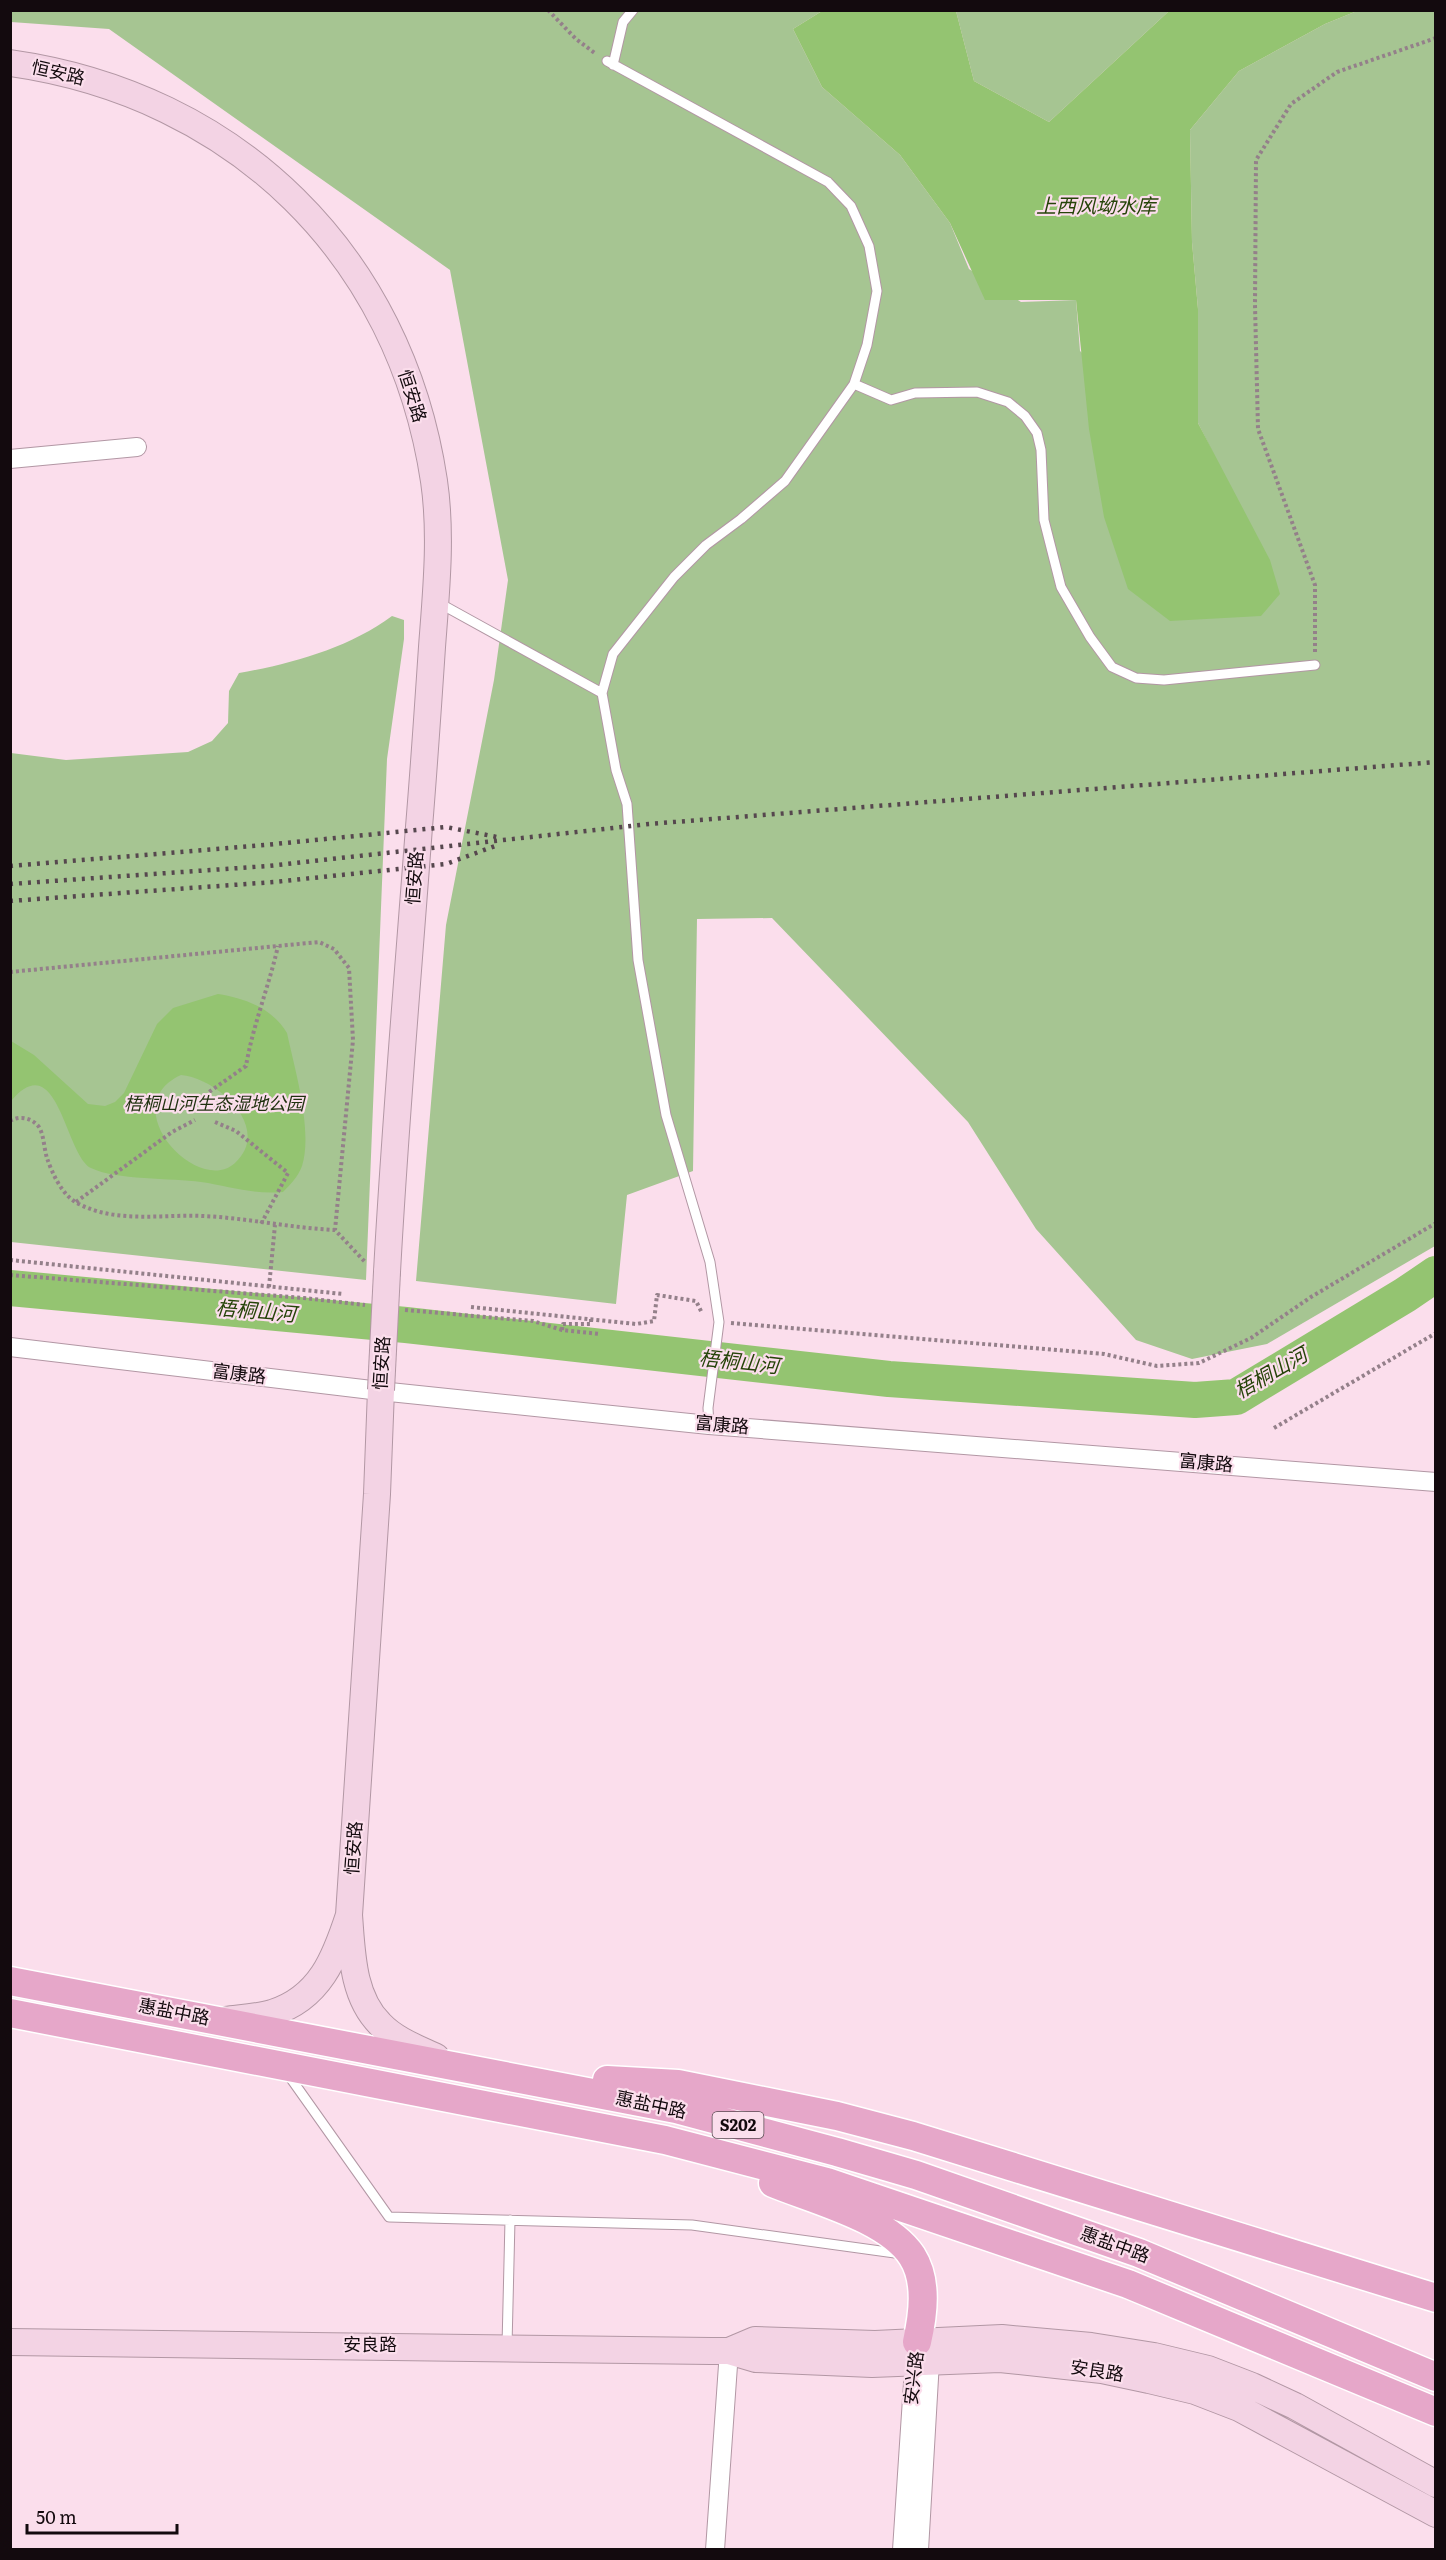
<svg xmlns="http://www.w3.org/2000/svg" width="1446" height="2560" viewBox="0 0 1446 2560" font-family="Literata,'Noto Sans SC',serif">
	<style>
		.green { fill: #a6c592 }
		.water { fill: #94c471; fill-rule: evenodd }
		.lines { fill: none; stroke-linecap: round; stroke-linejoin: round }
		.river { stroke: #94c471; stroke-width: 36 }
		.lane-casing { stroke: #b297a4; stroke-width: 11 }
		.street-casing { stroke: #b297a4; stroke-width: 20 }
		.secondary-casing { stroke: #b297a4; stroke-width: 28 }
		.primary-casing { stroke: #fff; stroke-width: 31 }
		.path { stroke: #94808a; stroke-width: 4; stroke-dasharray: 3 3; stroke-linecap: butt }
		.lane { stroke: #fff; stroke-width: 9 }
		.street { stroke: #fff; stroke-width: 18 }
		.secondary { stroke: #f3d3e4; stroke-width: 26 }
		.primary { stroke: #e6a7c9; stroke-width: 28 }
		.rail { stroke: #56474e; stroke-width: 4.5; stroke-dasharray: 3 6; stroke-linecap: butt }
		.secondary-bridge-casing { stroke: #b297a4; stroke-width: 28; stroke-linecap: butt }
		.secondary-bridge { stroke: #f3d3e4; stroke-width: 26 }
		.labels { text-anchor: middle; stroke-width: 4.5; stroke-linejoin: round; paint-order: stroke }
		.shield { fill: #fbdeec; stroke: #594a51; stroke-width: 1.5 }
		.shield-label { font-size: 16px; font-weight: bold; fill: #130a0e }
		.street-label { font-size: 18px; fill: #130a0e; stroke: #fbdeec }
		.park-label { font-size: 18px; font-style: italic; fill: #1f310f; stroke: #fbdeec }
		.water-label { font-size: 20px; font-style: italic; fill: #264409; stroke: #fbdeec }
	</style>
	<rect width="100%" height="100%" fill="#fbdeec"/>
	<path class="green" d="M10,11H822L793,29L822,87L900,155L950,223L969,269L1021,302L1076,300L1080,351L1230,487L1198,423V309L1192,242L1190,130L1239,71L1325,24L1357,11H1435V1246L1267,1344L1192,1359L1136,1340L1036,1229L968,1122L772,918L697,919L693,1171L627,1195L616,1304L416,1281L446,925L494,680L508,580L450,270L109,29L11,22Z
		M956,11H1169L1049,122L974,81Z
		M392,616L404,620V639L387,759L366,1280L11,1242V753L66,760L188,752L212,741L228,723L229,691L239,673C291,664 349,648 392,616Z"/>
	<path class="water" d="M822,11H956L974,81L1049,122L1169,11H1357L1325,24L1239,71L1190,130L1192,242L1198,309V423L1270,560L1280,594L1261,616L1170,621L1128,589L1104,517L1089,429L1076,300H985L950,223L900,155L822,87L793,29Z
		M218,994C245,998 273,1009 287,1033C295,1070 313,1131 302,1166C298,1177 290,1185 283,1192C254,1195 229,1186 201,1182C172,1178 115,1180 91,1168C65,1155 58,1045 11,1101V1041L34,1055L88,1104L105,1106L115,1102L124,1093L157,1024L173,1008ZM181,1075C217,1078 273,1128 235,1163C198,1197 113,1106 181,1075Z"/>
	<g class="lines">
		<path class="river" d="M10,1288L406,1325L889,1379L1195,1400L1236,1397L1405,1295L1436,1274"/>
		<defs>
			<path id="lane" d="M607,61L828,182L851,206L869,246L877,291L867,345L854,384L785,481L741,519L706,545L674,577L613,654L602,693L616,770L627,804L638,960L666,1115L710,1262L719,1322L708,1408L709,1425
				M613,65L623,22L633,10
				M854,384L891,400L915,393L977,392L1008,402L1025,416L1037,433L1041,450L1044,520L1061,587L1090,637L1112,667L1136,678L1164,680L1315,665
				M439,603L602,693
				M287,2073L389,2217L692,2225L902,2254
				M507,2346L510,2220"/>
			<path id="street" d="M10,459L137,447
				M10,1347L380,1391L709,1425L1436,1482
				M715,2550L729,2351
				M902,2550L915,2353
				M919,2550L930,2361L926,2352"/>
			<path id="secondary" d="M10,63C236,95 400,255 434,481C442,535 436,593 432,647C428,707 424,767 419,827C408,975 395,1124 387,1272
				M349,1915L377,1494L381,1390
				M226,2020C241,2018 258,2017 272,2013C320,1998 335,1958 349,1915C352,1952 352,1996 380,2024C395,2040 417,2048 436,2057
				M10,2342L711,2351H729L756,2359L872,2364L1000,2359L1102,2370L1149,2380L1195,2391L1239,2408L1436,2514
				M729,2351L755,2340L875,2344L1002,2338L1091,2346L1154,2356L1208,2369L1252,2386L1295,2406L1436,2484"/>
			<path id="primary" d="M10,1981L676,2109L837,2152L916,2175L1139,2253L1436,2377
				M10,2013L665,2140L827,2182L1128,2284L1436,2412
				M607,2080L678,2084L837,2116L913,2136L1436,2298
				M773,2183C814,2200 887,2218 912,2256C928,2281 923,2315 917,2342"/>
		</defs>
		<use href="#lane" class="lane-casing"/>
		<use href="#street" class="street-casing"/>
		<use href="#secondary" class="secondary-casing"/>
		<use href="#primary" class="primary-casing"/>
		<path class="path" d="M548,10L576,39L596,54
			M1315,652V585L1258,429L1255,305L1256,160L1291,104L1337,72L1436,38
			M10,972L319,942L334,949L349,968L353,1040L335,1230L366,1263
			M204,1109L209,1092L246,1066C253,1025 269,986 278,946
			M10,1121C20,1115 32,1118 39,1127C44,1135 44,1149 47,1158C52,1173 62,1195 77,1203C116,1224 161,1214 203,1216C247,1218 291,1228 335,1230
			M215,1122L236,1131L288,1173L261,1224
			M76,1202L172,1132L195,1120
			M10,1260L343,1294
			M10,1275L304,1298L365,1305
			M269,1287L275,1225
			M471,1307L636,1324L654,1321L657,1295L696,1301L702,1313
			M405,1310L533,1321L562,1330L600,1334
			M731,1323L1104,1354L1157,1366L1199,1363L1251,1338L1311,1297L1436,1223
			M562,1330L563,1324H591V1319
			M1274,1428L1436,1333"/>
		<use href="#lane" class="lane"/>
		<use href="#street" class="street"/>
		<use href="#secondary" class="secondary"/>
		<use href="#primary" class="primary"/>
		<path class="rail" d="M10,866L265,845L446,827L497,837
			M10,884L268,866L649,824L1436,762
			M10,901L274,882L446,864L495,846"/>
		<defs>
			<path id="secondary-bridge" d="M381,1390L387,1272"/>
		</defs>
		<use href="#secondary-bridge" class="secondary-bridge-casing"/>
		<use href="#secondary-bridge" class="secondary-bridge"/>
	</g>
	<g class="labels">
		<rect class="shield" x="712.5" y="2112" width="51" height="26" rx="4.5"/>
		<g class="shield-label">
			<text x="738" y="2131">S202</text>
		</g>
		<g class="street-label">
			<text transform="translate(58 73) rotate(13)" y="6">恒安路</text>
			<text transform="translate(412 396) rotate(72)" y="6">恒安路</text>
			<text transform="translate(415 878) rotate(-86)" y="6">恒安路</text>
			<text transform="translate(382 1363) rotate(-87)" y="6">恒安路</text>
			<text transform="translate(239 1374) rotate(7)" y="6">富康路</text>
			<text transform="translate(722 1425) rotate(5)" y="6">富康路</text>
			<text transform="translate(1206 1463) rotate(5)" y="6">富康路</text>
			<text transform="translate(354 1848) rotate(-86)" y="6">恒安路</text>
			<text transform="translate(174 2012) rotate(11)" y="6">惠盐中路</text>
			<text transform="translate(651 2105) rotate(12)" y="6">惠盐中路</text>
			<text transform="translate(1115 2245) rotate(20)" y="6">惠盐中路</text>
			<text x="370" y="2351">安良路</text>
			<text transform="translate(1097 2371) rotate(9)" y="6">安良路</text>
			<text transform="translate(914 2378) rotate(-83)" y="6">安兴路</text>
		</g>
		<g class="park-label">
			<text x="214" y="1110">梧桐山河生态湿地公园</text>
		</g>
		<g class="water-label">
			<text x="1096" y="213">上西风坳水库</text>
			<text transform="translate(256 1311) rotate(5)" y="7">梧桐山河</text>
			<text transform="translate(739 1362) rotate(6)" y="7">梧桐山河</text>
			<text transform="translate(1271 1373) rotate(-30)" y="7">梧桐山河</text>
		</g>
	</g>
	<rect width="1446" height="2560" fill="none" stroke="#130a0e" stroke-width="24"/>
	<path d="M27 2524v9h150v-9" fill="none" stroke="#130a0e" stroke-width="3"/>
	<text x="36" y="2524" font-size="18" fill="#130a0e" stroke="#fbdeec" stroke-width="4.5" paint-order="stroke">50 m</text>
</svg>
